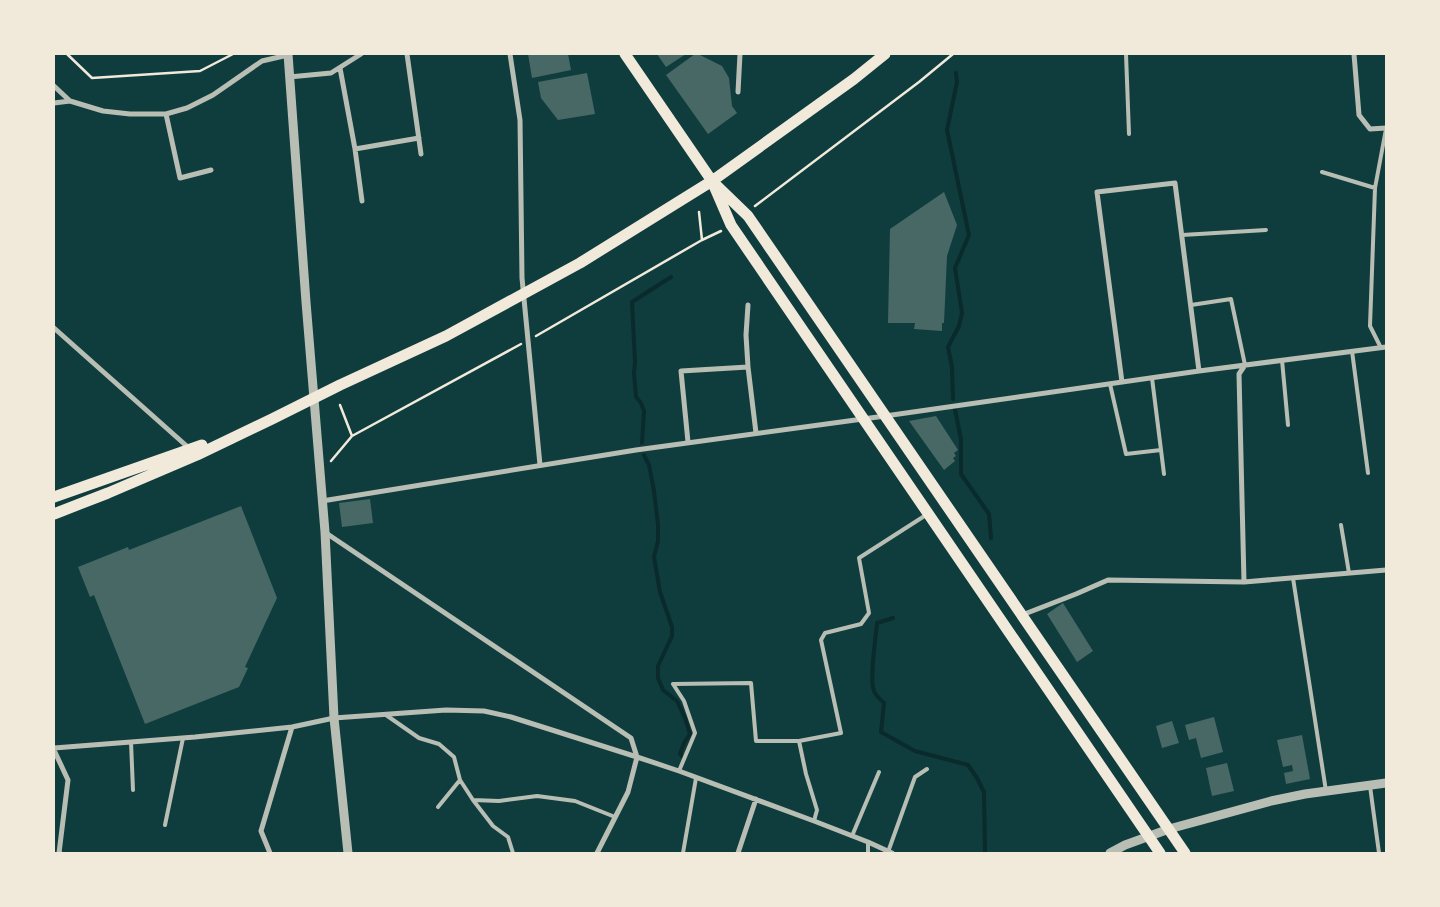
<svg xmlns="http://www.w3.org/2000/svg" width="1440" height="907" viewBox="0 0 1440 907" font-family="Jost,sans-serif">
	<style>
		.lines { fill: none; stroke-linecap: round; stroke-linejoin: round }
		.stream { stroke: #0a2a2b; stroke-width: 4 }
		.building { fill: #486865 }
		.path { stroke: #f1e9da; stroke-width: 2.5 }
		.service { stroke: #b8beb3; stroke-width: 4 }
		.minor { stroke: #b8beb3; stroke-width: 5 }
		.tertiary { stroke: #b8beb3; stroke-width: 9 }
		.trunk { stroke: #f1e9da; stroke-width: 11 }
	</style>
	<rect width="100%" height="100%" fill="#0f3d3e"/>
	<g class="lines">
		<path class="stream" d="M953,399L952,367L948,347L959,326L962,313L955,268L969,235L947,130L957,82L956,73
			M955,409L961,440V474L989,514L991,538
			M642,443L644,411L641,403L636,397L634,373L635,362L632,302L671,277
			M644,455L649,465L654,491L658,525V541L654,557L660,592L672,627V636L658,666V678L663,690L677,701L685,718L690,734L684,743L680,754L683,757
			M893,618L877,623C876,637 869,679 874,691C876,696 880,699 884,703L881,732L915,751L968,765L977,778L984,792L985,853"/>
	</g>
	<path class="building" d="M528,54H568L571,70L532,78Z
		M657,54H686L666,67Z
		M695,54H698L722,66L729,78L732,106L737,113L708,134L666,75Z
		M587,73L595,114L558,120L541,98L538,82Z
		M944,192L957,225L947,256L944,323H942V331L914,329L915,323H888L890,229Z
		M936,416L958,450L954,453L956,456L953,458L955,461L944,470L909,421Z
		M370,499L373,523L342,527L339,503Z
		M241,506L277,598L245,667L248,668L239,687L145,724L94,595L90,597L78,567L128,547L129,550Z
		M1063,603L1093,651L1077,662L1047,614Z
		M1214,717L1223,752L1201,758L1196,738L1189,740L1185,725Z
		M1172,721L1179,743L1162,748L1156,726Z
		M1302,735L1310,779L1286,784L1284,773L1293,771L1292,765L1283,767L1277,740Z
		M1227,763L1234,791L1212,796L1206,768Z"/>
	<g class="lines">
		<path class="path" d="M67,54L92,78L200,71L233,54
			M755,206L919,82L953,54
			M699,212L702,240L721,231
			M536,336L702,240
			M352,436L521,344
			M331,461L352,436L340,405"/>
		<path class="service" d="M1126,54L1129,134
			M1322,172L1375,188L1386,129
			M1375,188L1370,326L1381,348
			M1182,235L1266,230
			M1191,305L1231,299L1245,365
			M1352,351L1368,473
			M1282,360L1288,425
			M1152,378L1164,474
			M1110,384L1126,454L1161,450
			M1341,525L1349,573
			M1293,578L1326,791
			M386,715L419,738L439,744L454,757L460,780L473,800L499,801L537,796L575,801L615,817
			M799,741L806,774L817,810L814,821
			M131,742L133,790
			M679,771L695,733L684,701L673,684L751,683L756,741H799L841,733L821,640L825,633L861,624L869,613L859,558L926,515
			M1370,786L1379,853
			M473,800L493,826L508,837L513,853
			M438,807L460,780
			M165,825L183,738
			M852,836L879,772
			M868,842V853
			M888,852L915,777L927,769
			M683,853L696,778"/>
		<path class="minor" d="M407,54L421,154
			M510,54L520,120L522,278L540,465
			M1354,54L1359,115L1370,129L1386,128
			M340,68L355,149L362,201
			M289,77L331,73L361,54
			M54,86L70,101
			M738,92L740,54
			M54,103L70,101L103,111L130,114H166L187,108L213,95L262,61L288,55
			M166,114L180,178L211,170
			M355,149L419,138
			M748,305L746,335L748,367L756,433
			M54,328L190,449
			M1122,382L1097,192L1175,183L1199,371
			M688,442L681,371L748,367
			M322,501L636,450L885,416L1199,371L1386,347
			M326,533L631,738L637,757L628,792L597,853
			M1244,582L1239,374L1245,365
			M1022,615L1076,594L1108,580L1244,582L1386,570
			M54,748L195,737L292,727L334,718L446,710L484,711L511,717L637,757L679,771L814,821L868,842L892,853
			M54,750L68,780L59,853H60
			M270,853L261,831L292,727
			M738,853L756,799"/>
		<path class="tertiary" d="M288,54L306,302L325,532L334,718L348,853
			M1110,853L1125,845L1169,829L1271,801L1305,794L1386,783"/>
		<path class="trunk" d="M625,54L712,181L731,225L1160,853
			M717,186L748,216L1185,853
			M54,497L202,445
			M54,514L108,493L197,455L272,419L340,385L446,336L580,263L712,181L854,79L885,54"/>
	</g>
	<rect width="1440" height="907" fill="none" stroke="#f1e9da" stroke-width="110"/>
</svg>
